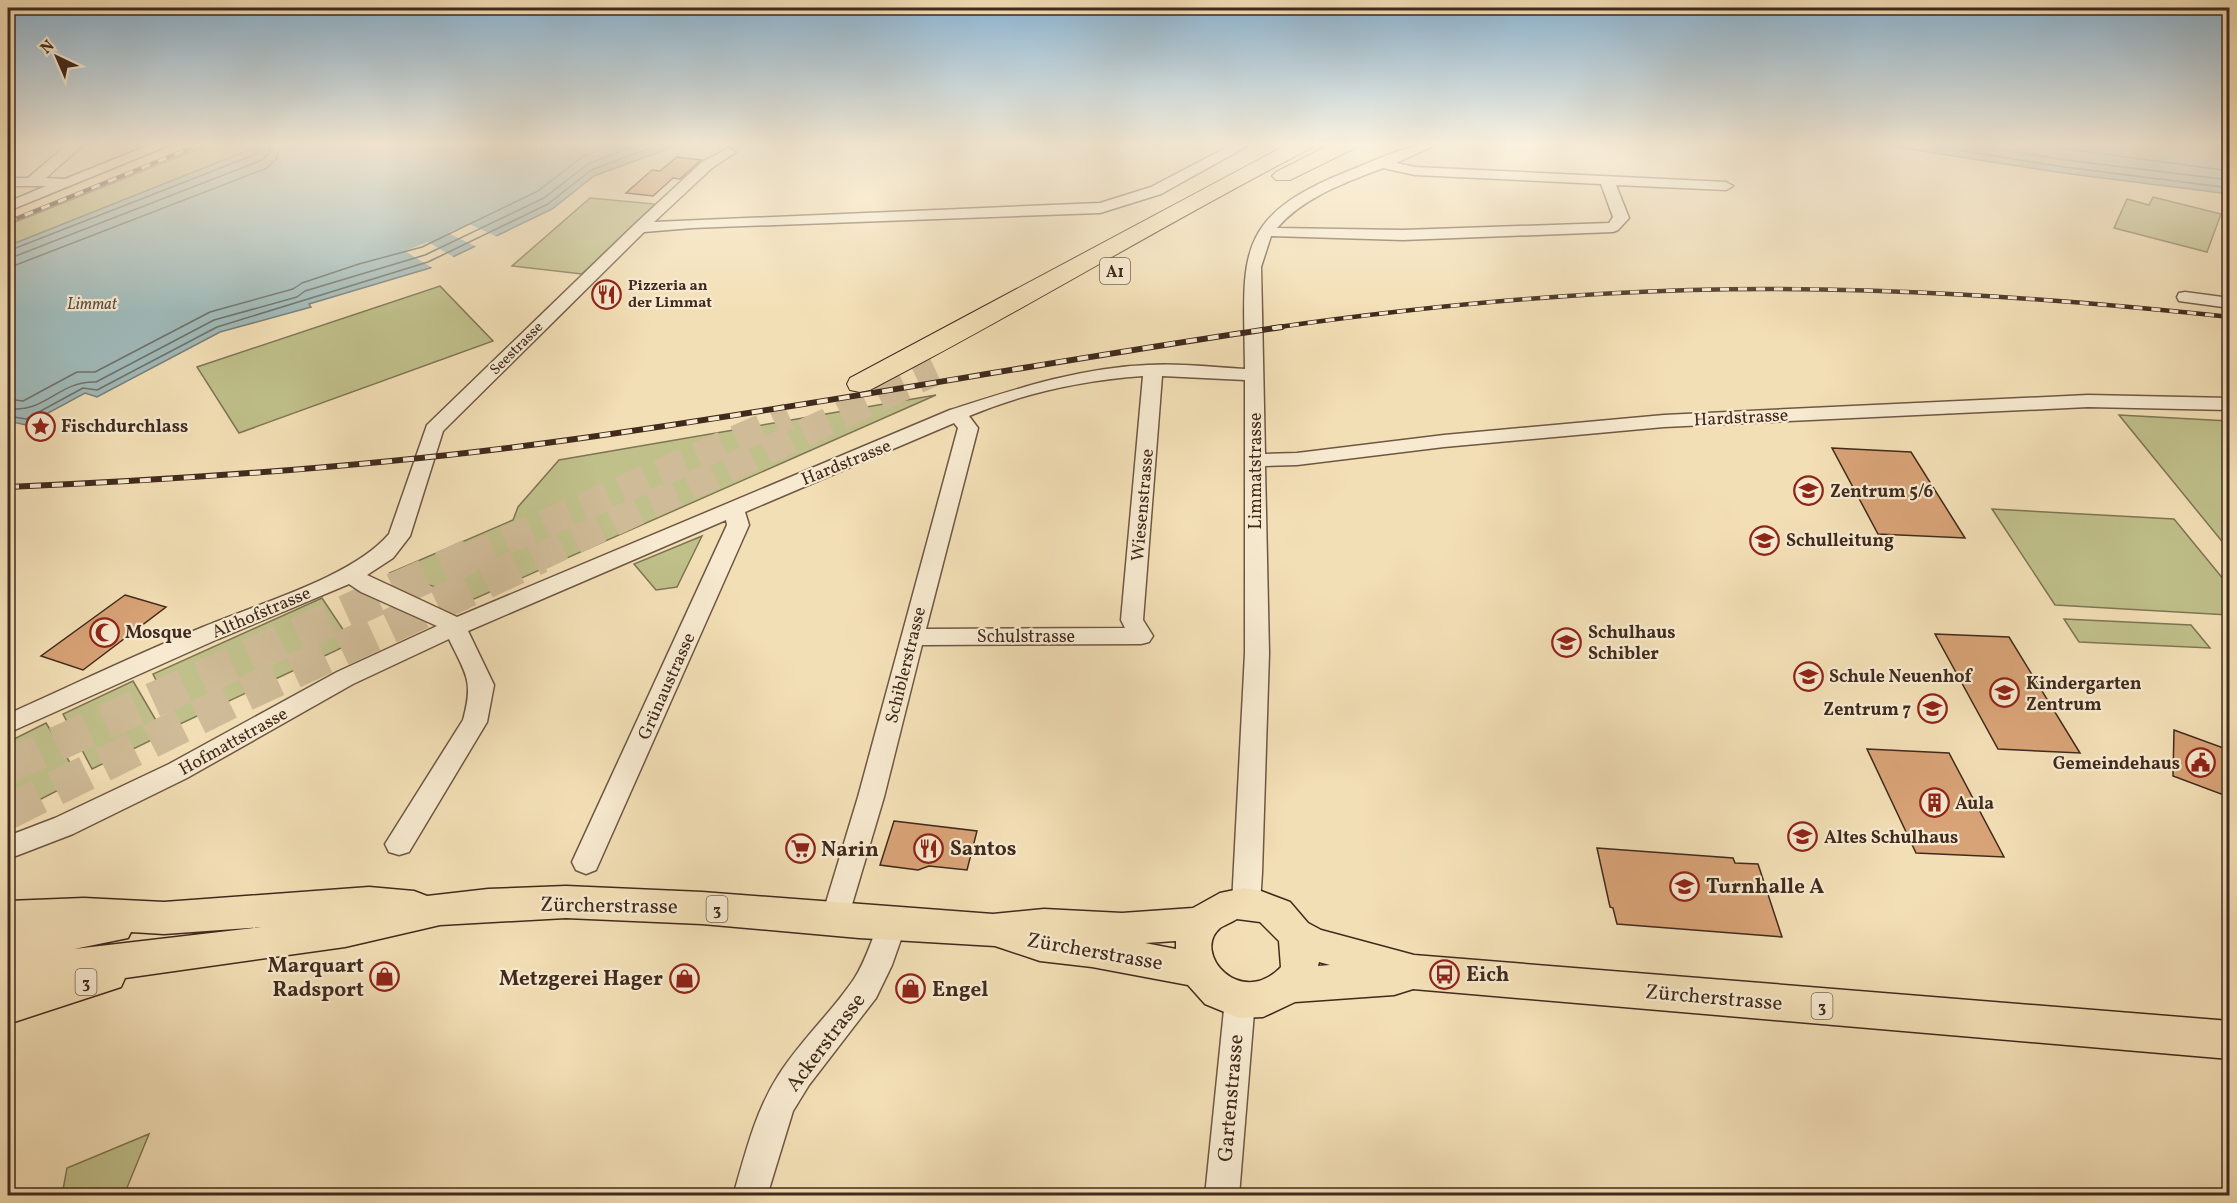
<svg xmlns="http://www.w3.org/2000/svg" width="2237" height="1203" viewBox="0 0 2237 1203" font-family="Vollkorn,serif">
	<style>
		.green { fill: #c0c08b; stroke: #807554; stroke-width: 1.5 }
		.water { fill: #a0bab9; stroke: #7a807b; stroke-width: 1.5 }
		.pier { fill: #f3dfb6 }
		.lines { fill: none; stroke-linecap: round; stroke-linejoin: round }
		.shore { stroke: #70726b; stroke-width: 1.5 }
		.building { fill: #d8a377; stroke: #412a1d; stroke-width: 1.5 }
		.highway-tunnel-far1 { stroke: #cfbb97; stroke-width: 28; stroke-dasharray: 28 14; stroke-linecap: butt }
		.highway-tunnel { stroke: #cfbb97; stroke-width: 35; stroke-dasharray: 35 18; stroke-linecap: butt }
		.minor-casing { stroke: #6e5743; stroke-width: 3 }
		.major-casing { stroke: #412a1d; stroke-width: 3 }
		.highway-casing { stroke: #412a1d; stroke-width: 2 }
		.minor { fill: #f7ead0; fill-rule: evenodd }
		.major { fill: #f3dfb6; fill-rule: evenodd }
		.highway { fill: #f3dfb6; fill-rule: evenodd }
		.rail-far1-casing { stroke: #412a1d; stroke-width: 4.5 }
		.rail-casing { stroke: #412a1d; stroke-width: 6 }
		.rail-far1 { stroke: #f7ead0; stroke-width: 3; stroke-dasharray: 9; stroke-linecap: butt }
		.rail { stroke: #f7ead0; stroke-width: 4; stroke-dasharray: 11; stroke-linecap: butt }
		.labels { text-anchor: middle; stroke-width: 4.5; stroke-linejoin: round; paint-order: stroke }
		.far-poi-label { font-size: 15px; font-weight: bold; fill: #412a1d; stroke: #f7ead0; text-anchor: start }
		.far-street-label { font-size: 15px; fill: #412a1d; stroke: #f7ead0 }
		.shield { fill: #f7ead0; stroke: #786453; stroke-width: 1.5 }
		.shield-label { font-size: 16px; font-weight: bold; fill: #412a1d }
		.far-water-label { font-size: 16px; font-style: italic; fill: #594e44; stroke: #f7ead0 }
		.street-label { font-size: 18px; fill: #412a1d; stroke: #f7ead0 }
		.poi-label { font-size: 18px; font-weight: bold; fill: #412a1d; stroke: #f7ead0; text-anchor: start }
		.near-poi-label { font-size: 21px; font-weight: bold; fill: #412a1d; stroke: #f7ead0; text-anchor: start }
		.near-street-label { font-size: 21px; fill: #412a1d; stroke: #f7ead0 }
	</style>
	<rect width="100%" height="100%" fill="#f3dfb6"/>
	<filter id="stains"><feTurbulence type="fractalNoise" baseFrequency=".00333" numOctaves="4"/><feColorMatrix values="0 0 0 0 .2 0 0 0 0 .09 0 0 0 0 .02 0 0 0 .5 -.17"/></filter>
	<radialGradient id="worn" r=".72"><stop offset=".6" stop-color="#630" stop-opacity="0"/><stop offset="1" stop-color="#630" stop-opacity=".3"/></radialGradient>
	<path class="green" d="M210,144H264L8,246V225Z
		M2153,197L2221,214L2207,252L2114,228L2127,199L2149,205Z
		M590,198L655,204L582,274L512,266Z
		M440,286L493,341L239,433L197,367Z
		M936,395L474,599L390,573L513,520L518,507L559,460Z
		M2119,415L2229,421V550Z
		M1992,509L2174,519L2229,586V615L2055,605Z
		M702,536L677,587L656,590L634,564Z
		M322,598L352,643L178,725L153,674Z
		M2064,619L2191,625L2210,648L2079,642Z
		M133,681L164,734L92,769L63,714Z
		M46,723L80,779L8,816V742Z
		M149,1134L124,1195H62L67,1168Z"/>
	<path class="water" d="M264,144H681L594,176L552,209L430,268L309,304L311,307L220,332L97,397L85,393L26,425L8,421V246Z
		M1860,144H2229V194L2063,173L1889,146Z"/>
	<path class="pier" d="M469,224L500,238L479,248L448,233Z
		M428,242L457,259L434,269L405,251Z"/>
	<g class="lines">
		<path class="shore" d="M1917,144L2064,167L2230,188
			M1969,144L2065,160L2230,180
			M2030,144L2230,171
			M8,251L259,153L264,144
			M8,259L262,160L269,154L271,144
			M8,268L267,168L277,158L280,144
			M8,399L23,401L77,372H95L210,312L293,289L302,283L359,264L422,247L538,191L582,157L613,144
			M8,408C44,415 59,380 96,382L214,320L297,297L305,291L425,255L544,198L588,164L639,144
			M8,416L26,419L83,388L97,390L217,327L428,262L548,204L591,170L661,144"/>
	</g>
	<path class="building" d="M677,157L701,160L680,179L673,178L653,196L626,193L652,170L660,171Z
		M1832,448L1911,452L1965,538L1878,534Z
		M125,595L166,607L83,670L41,656Z
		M1935,634L2009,637L2080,753L1998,749Z
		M2174,730L2229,750V797L2173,776Z
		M1867,749L1949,753L2004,857L1916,853Z
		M894,821L977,831L967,870L929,866L918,870L880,865Z
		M1597,848L1733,858L1735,863L1758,864L1782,937L1617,924L1613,908L1610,907Z"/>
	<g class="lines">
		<path class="highway-tunnel-far1" d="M467,558L789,416
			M537,558L936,371"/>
		<path class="highway-tunnel" d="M8,766L470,556
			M8,812L245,694L540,556"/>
		<defs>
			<path id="minor" d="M68,144H84L46,178L65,179L152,144H172L8,211V202L46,186H8V178H28Z
				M1233,144H1251L1161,194L1100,213L692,228L644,232L443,431L410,536L393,558L367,575L457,617L950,410C1016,389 1078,368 1148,365C1180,363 1212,367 1245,369C1244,256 1231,217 1351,170C1379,159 1407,144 1438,144L1396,163L1415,167L1726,182L1733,186L1726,190L1616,185L1629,218L1618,230L1613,232L1403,240L1271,236L1261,267L1265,454L1297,453L1444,435L1664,415L2088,395L2230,398V410L2088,407L1664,427L1444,447L1297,465L1265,466L1269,653L1262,873L1260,904L1256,913L1246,916L1236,913L1232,904L1245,653V380L1162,376L1143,620L1153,636L1149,642L1141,644L922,645L884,797L845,928L835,932L825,928L821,919L858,797L958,428L954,423L745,512L749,525L596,870L586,874L576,870L572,862L727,525L726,520L468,631L494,685L487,722L409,852L399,855L389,852L385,844L463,720C474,680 466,675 449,639L353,684L187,778L73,834L8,859V836L55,818L169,764L337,672L437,626L361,592L349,584L218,639L8,733V714C73,685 137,654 203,627C257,604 353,577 389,534L427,425L634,225L702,162L729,148L736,152L712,168L654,222L1100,203L1151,187ZM1383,168L1415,175L1601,184L1613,217L1609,223L1403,230L1277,228C1305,196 1345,183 1383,168ZM1143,376L1121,620L1125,628L926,629L978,428L969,416C1024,393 1084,380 1143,376Z
				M2185,292L2230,298V308L2179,301L2177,297L2179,293Z
				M892,912L902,916L906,925L892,965L876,998L809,1085L793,1111L767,1196H733C745,1155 755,1112 778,1076C800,1041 831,1013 854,979C867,959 872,937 882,916Z
				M1240,986L1251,990L1255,1000L1239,1196H1205L1225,1000L1229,990Z"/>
			<path id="major" d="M566,886L702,892L993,914L1044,909L1122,913L1193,908L1220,893L1244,888L1261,891L1290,902L1308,923L1321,930L1414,955L2230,1021V1059L1413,989L1394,995L1295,1002L1263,1017L1239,1018L1205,1004L1188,985L1092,967L1040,961L995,946L859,938L702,924L566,918L440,925L345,947L125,978L121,987L8,1024V901L84,898L164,902L369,887L414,891L427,896L488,889ZM1237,919L1260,922L1279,941L1281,967C1241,1009 1191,953 1220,928C1225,925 1232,922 1237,919ZM262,927L74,949L128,938L131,932L164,934ZM1176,941V949L1145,943ZM1319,962L1330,965L1318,966Z"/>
			<path id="highway" d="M1288,144H1314L1311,148C1162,225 1019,313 870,390L860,392L850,390L847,384L850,378Z
				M1331,144H1358L1355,148L1290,180H1276L1272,176L1276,172Z"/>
		</defs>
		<use href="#minor" class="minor-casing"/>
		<use href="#major" class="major-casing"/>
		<use href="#highway" class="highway-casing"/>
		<use href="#minor" class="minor"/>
		<use href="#major" class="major"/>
		<use href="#highway" class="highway"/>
		<defs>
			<path id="rail-far1" d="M8,222L201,144
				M1272,328C1411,308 1550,294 1690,290C1870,285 2051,298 2230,317"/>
			<path id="rail" d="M8,487C195,479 382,466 568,440C807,407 1043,362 1282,327"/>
		</defs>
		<use href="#rail-far1" class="rail-far1-casing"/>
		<use href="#rail" class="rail-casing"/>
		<use href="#rail-far1" class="rail-far1"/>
		<use href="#rail" class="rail"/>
	</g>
	<linearGradient id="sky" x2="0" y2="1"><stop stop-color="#8bb6d5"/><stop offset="0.46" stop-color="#faf1de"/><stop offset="1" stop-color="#faf1de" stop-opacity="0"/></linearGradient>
	<rect width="2237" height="313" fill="url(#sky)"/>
	<defs>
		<symbol id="restaurant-ring" viewBox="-11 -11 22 22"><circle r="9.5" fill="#f7ead0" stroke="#8f2418" stroke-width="1.5"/><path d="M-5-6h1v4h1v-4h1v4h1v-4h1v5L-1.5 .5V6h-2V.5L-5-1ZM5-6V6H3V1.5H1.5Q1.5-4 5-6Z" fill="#8f2418"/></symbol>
		<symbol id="sight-ring" viewBox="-11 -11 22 22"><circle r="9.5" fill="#f7ead0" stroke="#8f2418" stroke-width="1.5"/><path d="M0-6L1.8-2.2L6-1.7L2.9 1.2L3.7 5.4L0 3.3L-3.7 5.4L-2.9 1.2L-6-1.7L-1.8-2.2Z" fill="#8f2418"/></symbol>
		<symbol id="school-ring" viewBox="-11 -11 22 22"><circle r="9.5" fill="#f7ead0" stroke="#8f2418" stroke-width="1.5"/><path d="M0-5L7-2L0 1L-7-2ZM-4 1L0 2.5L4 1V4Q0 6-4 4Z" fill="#8f2418"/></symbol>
		<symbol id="mosque-ring" viewBox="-11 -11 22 22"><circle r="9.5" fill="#f7ead0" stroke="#8f2418" stroke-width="1.5"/><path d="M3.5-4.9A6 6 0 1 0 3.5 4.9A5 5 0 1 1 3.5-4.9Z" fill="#8f2418"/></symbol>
		<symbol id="civic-ring" viewBox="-11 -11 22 22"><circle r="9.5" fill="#f7ead0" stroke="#8f2418" stroke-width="1.5"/><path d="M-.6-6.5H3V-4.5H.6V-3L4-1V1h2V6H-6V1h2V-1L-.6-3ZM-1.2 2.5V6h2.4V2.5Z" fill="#8f2418"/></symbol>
		<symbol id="building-ring" viewBox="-11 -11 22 22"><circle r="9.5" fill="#f7ead0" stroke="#8f2418" stroke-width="1.5"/><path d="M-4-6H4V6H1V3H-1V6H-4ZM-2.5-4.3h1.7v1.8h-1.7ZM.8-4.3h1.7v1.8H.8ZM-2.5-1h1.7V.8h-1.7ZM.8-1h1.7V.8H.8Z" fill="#8f2418"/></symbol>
		<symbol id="supermarket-ring" viewBox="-11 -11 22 22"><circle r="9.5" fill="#f7ead0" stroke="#8f2418" stroke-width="1.5"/><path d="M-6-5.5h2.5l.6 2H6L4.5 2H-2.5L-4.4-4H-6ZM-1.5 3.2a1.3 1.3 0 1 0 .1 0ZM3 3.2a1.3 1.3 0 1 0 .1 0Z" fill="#8f2418"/></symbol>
		<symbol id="bus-ring" viewBox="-11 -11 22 22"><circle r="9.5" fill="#f7ead0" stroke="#8f2418" stroke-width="1.5"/><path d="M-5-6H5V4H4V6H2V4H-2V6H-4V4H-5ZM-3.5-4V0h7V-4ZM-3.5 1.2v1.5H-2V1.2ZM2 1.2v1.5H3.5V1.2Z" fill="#8f2418"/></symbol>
		<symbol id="shop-ring" viewBox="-11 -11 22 22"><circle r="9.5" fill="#f7ead0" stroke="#8f2418" stroke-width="1.5"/><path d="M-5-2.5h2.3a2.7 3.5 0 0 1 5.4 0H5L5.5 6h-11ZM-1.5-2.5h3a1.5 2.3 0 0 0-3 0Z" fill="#8f2418"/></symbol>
	</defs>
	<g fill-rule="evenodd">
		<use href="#restaurant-ring" x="590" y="278" width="33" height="33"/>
		<use href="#sight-ring" x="24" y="410" width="33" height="33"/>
		<use href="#school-ring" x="1792" y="474" width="33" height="33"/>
		<use href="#school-ring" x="1748" y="524" width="33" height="33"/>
		<use href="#mosque-ring" x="88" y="616" width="33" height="33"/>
		<use href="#school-ring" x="1550" y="626" width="33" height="33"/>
		<use href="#school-ring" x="1792" y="660" width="33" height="33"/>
		<use href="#school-ring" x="1988" y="676" width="33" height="33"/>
		<use href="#school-ring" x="1916" y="692" width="33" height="33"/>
		<use href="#civic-ring" x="2184" y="746" width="33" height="33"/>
		<use href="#building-ring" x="1918" y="786" width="33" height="33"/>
		<use href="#school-ring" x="1786" y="820" width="33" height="33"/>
		<use href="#restaurant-ring" x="912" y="832" width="33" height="33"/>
		<use href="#supermarket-ring" x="784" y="832" width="33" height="33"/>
		<use href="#school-ring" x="1668" y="870" width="33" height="33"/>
		<use href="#bus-ring" x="1428" y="958" width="33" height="33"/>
		<use href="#shop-ring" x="368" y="960" width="33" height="33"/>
		<use href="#shop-ring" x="668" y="962" width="33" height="33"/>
		<use href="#shop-ring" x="894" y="972" width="33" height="33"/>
	</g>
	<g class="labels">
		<g class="far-poi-label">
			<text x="628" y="290">Pizzeria an<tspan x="628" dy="17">der Limmat</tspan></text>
		</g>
		<g class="far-street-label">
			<text transform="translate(516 348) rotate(-45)" y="5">Seestrasse</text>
		</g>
		<g class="shield">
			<rect x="1100" y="258" width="30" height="26" rx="4.5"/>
			<rect x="706.5" y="896" width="21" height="26" rx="4.5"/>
			<rect x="75.5" y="969" width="21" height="26" rx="4.5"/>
			<rect x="1811.5" y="993" width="21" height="26" rx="4.5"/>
		</g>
		<g class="shield-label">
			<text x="1115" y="277">A1</text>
			<text x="717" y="915">3</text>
			<text x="86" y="988">3</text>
			<text x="1822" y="1012">3</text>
		</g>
		<g class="far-water-label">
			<text x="92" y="309">Limmat</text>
		</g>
		<g class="street-label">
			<text transform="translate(1741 417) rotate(-3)" y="6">Hardstrasse</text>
			<text transform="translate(846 462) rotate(-22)" y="6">Hardstrasse</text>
			<text transform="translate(1255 471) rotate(-90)" y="6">Limmatstrasse</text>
			<text transform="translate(1142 505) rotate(-85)" y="6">Wiesenstrasse</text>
			<text transform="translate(261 612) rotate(-23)" y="6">Althofstrasse</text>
			<text x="1026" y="642">Schulstrasse</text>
			<text transform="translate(905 665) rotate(-76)" y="6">Schiblerstrasse</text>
			<text transform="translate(666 686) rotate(-66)" y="6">Grünaustrasse</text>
			<text transform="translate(233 741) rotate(-29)" y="6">Hofmattstrasse</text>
		</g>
		<g class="poi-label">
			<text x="61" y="432">Fischdurchlass</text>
			<text x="1830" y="497">Zentrum 5/6</text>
			<text x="1786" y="546">Schulleitung</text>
			<text x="125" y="638">Mosque</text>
			<text x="1588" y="638">Schulhaus<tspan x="1588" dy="21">Schibler</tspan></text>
			<text x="1829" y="682">Schule Neuenhof</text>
			<text x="2026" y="689">Kindergarten<tspan x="2026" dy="21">Zentrum</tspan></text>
			<text x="1911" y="715" text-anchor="end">Zentrum 7</text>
			<text x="2180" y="769" text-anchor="end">Gemeindehaus</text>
			<text x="1955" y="809">Aula</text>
			<text x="1824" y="843">Altes Schulhaus</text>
		</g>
		<g class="near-poi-label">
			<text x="950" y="855">Santos</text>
			<text x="821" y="856">Narin</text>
			<text x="1706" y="893">Turnhalle A</text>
			<text x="364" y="972" text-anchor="end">Marquart<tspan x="364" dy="24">Radsport</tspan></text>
			<text x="1466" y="981">Eich</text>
			<text x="663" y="985" text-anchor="end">Metzgerei Hager</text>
			<text x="932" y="996">Engel</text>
		</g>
		<g class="near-street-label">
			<text transform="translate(609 905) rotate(1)" y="7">Zürcherstrasse</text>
			<text transform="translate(1095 951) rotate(10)" y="7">Zürcherstrasse</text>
			<text transform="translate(1714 997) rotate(5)" y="7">Zürcherstrasse</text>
			<text transform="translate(825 1042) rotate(-53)" y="7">Ackerstrasse</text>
			<text transform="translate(1230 1098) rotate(-85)" y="7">Gartenstrasse</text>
		</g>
	</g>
	<rect width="2237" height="1203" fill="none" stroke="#f3dfb6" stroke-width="30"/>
	<rect x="9" y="9" width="2219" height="1185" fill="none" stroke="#412a1d" stroke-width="3"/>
	<rect x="15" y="15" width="2207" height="1173" fill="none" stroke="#412a1d" stroke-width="1.5"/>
	<g transform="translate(57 57) rotate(316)" stroke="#f7ead0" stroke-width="4.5" paint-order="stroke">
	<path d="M0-4.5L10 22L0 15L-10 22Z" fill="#412a1d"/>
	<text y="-9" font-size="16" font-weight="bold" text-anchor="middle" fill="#412a1d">N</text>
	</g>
	<rect width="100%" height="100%" filter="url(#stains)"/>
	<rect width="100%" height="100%" fill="url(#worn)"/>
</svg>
